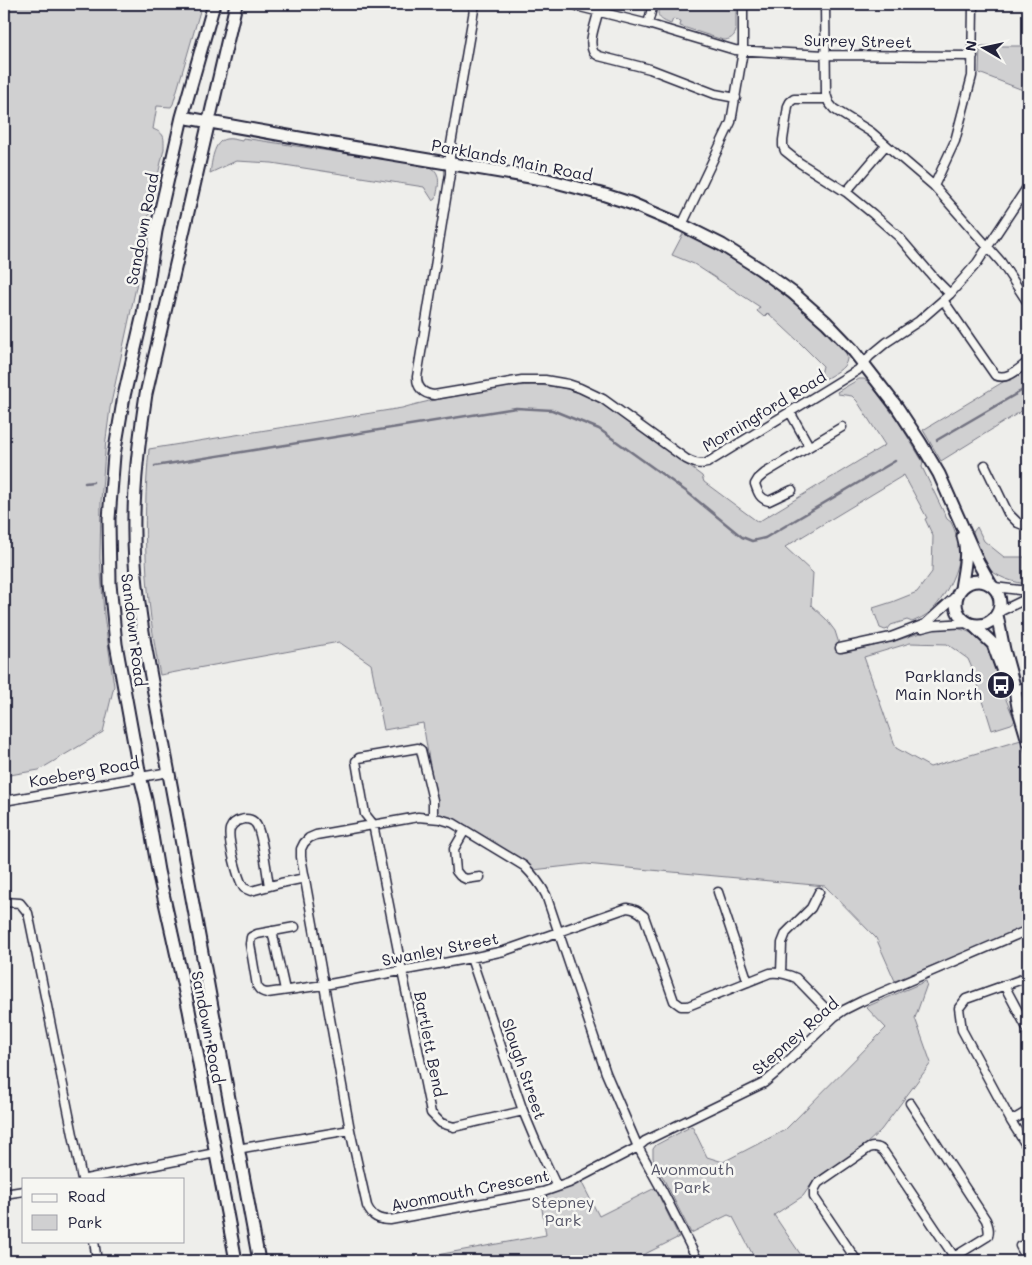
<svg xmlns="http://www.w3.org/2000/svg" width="1032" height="1265" viewBox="0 0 1032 1265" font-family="Mali,sans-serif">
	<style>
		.green { fill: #d0d0d1; stroke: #797986 }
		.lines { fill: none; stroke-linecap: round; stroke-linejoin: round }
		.stream { stroke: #727281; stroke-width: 2.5 }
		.street-casing { stroke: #22223b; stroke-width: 11 }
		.secondary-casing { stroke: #22223b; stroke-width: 15 }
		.street { stroke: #f6f6f2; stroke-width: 8 }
		.secondary { stroke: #f6f6f2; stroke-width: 11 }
		.labels { text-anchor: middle; stroke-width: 5; stroke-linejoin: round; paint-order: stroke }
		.street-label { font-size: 16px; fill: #22223b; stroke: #f6f6f2 }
		.poi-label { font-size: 16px; fill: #22223b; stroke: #f6f6f2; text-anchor: end }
		.park-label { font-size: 16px; fill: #565668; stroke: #f6f6f2 }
	</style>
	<rect width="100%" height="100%" fill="#eeeeeb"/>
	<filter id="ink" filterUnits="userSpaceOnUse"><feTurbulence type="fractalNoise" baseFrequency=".02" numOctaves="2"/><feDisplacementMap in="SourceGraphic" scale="10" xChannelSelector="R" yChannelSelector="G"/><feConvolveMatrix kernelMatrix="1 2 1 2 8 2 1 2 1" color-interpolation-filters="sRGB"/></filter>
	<g filter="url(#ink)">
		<path class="green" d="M4,4H202L173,104L171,107L157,106L153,129C165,134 164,136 164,149L147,223L136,287L110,408L106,439L101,502L100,558L104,615L114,686L103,732L39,770L4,776Z
			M660,4H736V31C734,37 730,40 723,40L680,26L681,21L673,19L671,24C660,20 655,16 660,4Z
			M980,46H1028V92L979,73Z
			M243,138L429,166C443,173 438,186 436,199L433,201L424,187L272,163L236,161L210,173C212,163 213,141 226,139C231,138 237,140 242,141Z
			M684,232C737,259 787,293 830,335C836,342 848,349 847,359C846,369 833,374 825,379L821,374L823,366L797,340L768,313L764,317L757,311L760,307L694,264L672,255Z
			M1028,367V407L941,461L923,430Z
			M859,379H864L869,382L898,421L923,462L922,467L947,519L951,522C955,530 958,539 959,548C961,567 944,600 930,612C925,616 919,619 912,622L907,620L891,625L888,629L885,630L880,628L873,608L892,602L917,592L932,572L933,536L925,519L927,518L904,475L785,547L813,573L811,605L826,619L835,631L842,653C858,649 875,646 891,642C924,633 958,614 987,645L986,646L993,659L998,680L996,681L998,687H999L1002,697H1005L1015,721L1011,724L992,730L975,675L968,659L947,644L910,643L864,657L896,748L930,767L1021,740L1028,762V926L895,981L876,938L825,886L585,864L533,870L518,857L457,820L438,814L423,723L384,730L371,664L339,642L160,675C145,599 142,527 149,449L402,408C426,401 449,397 473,393C514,385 550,379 590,397C606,404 620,416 634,426C657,443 680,459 702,476L704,482L758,522L885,445L857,401L852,396L838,394L837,392Z
			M977,527L984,541L1004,557H1028V584C1015,583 994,577 986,565C980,556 977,543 973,532Z
			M926,981L927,984L915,1018L931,1063L881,1130L862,1148L815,1179L803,1196L774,1215L805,1261H756L733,1217L728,1215L691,1233L653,1158V1149L656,1145L692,1126L707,1157L723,1162L785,1130L886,1028L866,1007Z
			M581,1181L599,1216L655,1188L679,1237L631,1261H404L546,1235L540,1196L559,1191Z"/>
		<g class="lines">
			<path class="stream" d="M937,440L1028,387
				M155,466L516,408L552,410L599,429L687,492L742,537L752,541L765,538L895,461
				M85,483L93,482"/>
			<defs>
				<path id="street" d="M475,4L450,150V174L417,377C417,388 423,394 434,395L522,380H545L568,384L580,388L603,399L686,459C694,463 698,465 707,463L858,370L870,356L887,342L919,321L950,294L977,263L1028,186
					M574,4L580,7L648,24L735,50L825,55L973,56
					M825,4L826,94L829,103L834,109L871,132L934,186L1001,262L1028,303
					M598,12C596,24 587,42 594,53L599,56L650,69L715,94L736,98
					M648,24L653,4
					M827,99H794L790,102L788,106L783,140V146L785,151L800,163L846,192L873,214L899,237L935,279L950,294
					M934,186L955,141L972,76L973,4
					M846,192L886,145
					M682,225L731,122L743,51V4
					M943,300L995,375C1007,381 1018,369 1028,362
					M790,412L809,446
					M985,465L1008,513L1018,523L1028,527
					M792,490L769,501C760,499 758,493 755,484L758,479L765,473L842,427
					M994,587L1028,591
					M999,612L1028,598
					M922,628L934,625L967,623
					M840,648L891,637L925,624L957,595
					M1015,690L1028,686
					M4,801L169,772
					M433,818V800L421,750L418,748L359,758L356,761L365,814L373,824L402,971L431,1113L441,1123L454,1127L523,1111
					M465,830L454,849L456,871L460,876L466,879L480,877
					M269,886C267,874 262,830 255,823C252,819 245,818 241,820C236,821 232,824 230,829C227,838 238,880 244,888L251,891L281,883L305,878
					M718,892L748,982
					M4,902L20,903L28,913L30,922L82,1179
					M295,927L257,934L251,937L250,944L257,986C260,991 262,992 267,993L324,985L471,958L504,951L627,908C635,909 638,911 644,916L674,1001L681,1006H688L770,973C780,972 787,974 796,978L834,1017
					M272,931L285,990
					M471,958L523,1111L536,1142L557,1187
					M781,973L782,943L786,933L811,908L819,892
					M1028,977L966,999L959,1008L962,1030L1011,1121L1028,1111
					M1004,985L1028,1030
					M910,1103L986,1220C988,1225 990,1230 988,1236L954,1257
					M1011,1121L1028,1148
					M237,1149L350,1130
					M86,1179L215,1153
					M4,1194L24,1191
					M94,1241L97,1261
					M1020,1246L1028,1261
					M698,1261L663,1192L638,1147L606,1073L546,895C540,883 533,875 524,866L453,823L440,819L418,817L316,835L309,838L304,843L301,849V857L350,1130L367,1206C372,1217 379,1220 390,1220L543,1192L569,1183L638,1147L645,1141L764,1083L777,1072L834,1017L844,1010L862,1001L1028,930
					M857,1261L814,1197V1190L818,1183L869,1148C874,1146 880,1147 884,1152L957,1261"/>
				<path id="secondary" d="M214,4L182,117L156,231L143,314L124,396L114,455L109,519L110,584L116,644L140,776L146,800L158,871L189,1010L236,1261
					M236,4L146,394C139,441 133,487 134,534C134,571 139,608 145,644L259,1261
					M182,117L339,145L548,180L605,195L630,203L682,225L722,245L760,269L793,293L826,322L852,349L897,407L920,442L939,474L978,562L991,585
					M956 603a22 22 0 1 1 44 0a22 22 0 1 1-44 0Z
					M961,589C963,573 969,553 963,536
					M997,615L1004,650L1015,690L1018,707L1028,741
					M974,626L993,644L1002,669"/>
			</defs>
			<use href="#street" class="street-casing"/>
			<use href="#secondary" class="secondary-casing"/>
			<use href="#street" class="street"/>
			<use href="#secondary" class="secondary"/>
		</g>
	</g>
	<defs>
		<symbol id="bus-disc" viewBox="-11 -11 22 22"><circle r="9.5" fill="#22223b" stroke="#f6f6f2"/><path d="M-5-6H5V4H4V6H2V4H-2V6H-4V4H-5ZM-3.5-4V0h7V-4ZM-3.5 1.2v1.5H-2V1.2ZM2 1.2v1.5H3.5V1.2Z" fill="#fff"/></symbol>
	</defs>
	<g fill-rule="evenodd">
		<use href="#bus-disc" x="985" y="669" width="32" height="32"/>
	</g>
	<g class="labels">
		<g class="street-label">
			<text transform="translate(858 41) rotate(1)" y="6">Surrey Street</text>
			<text transform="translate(512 160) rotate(11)" y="6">Parklands Main Road</text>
			<text transform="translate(142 229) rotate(-79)" y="6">Sandown Road</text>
			<text transform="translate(764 411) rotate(-31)" y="6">Morningford Road</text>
			<text transform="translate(134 630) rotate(83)" y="6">Sandown Road</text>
			<text transform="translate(84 772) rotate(-10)" y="6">Koeberg Road</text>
			<text transform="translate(440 949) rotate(-11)" y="6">Swanley Street</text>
			<text transform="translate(208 1027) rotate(79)" y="6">Sandown Road</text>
			<text transform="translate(795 1036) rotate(-41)" y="6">Stepney Road</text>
			<text transform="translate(430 1044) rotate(79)" y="6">Bartlett Bend</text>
			<text transform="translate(524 1069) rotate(71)" y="6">Slough Street</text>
			<text transform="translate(470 1190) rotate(-11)" y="6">Avonmouth Crescent</text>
		</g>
		<g class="poi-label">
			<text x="982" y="682">Parklands<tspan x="982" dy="18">Main North</tspan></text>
		</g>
		<g class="park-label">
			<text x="692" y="1175">Avonmouth<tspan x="692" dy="18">Park</tspan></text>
			<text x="563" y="1208">Stepney<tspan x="563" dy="18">Park</tspan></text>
		</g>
	</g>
	<rect width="1032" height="1265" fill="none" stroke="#f6f6f2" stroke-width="20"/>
	<rect x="10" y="10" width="1012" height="1245" fill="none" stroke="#22223b" stroke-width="2" filter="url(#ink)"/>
	<rect x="22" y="1178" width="162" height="65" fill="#f6f6f2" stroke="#a1a1a9"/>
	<rect x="32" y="1194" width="25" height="8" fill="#f6f6f2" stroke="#a1a1a9"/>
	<text x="68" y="1202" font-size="15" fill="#22223b">Road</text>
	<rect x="32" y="1215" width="25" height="15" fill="#d0d0d1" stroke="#a1a1a9"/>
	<text x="68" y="1228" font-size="15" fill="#22223b">Park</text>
	<g transform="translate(984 48) rotate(279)" stroke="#f6f6f2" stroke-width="4" paint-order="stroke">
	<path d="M0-4L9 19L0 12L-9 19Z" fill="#22223b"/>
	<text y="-8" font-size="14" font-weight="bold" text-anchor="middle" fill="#22223b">N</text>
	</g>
</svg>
